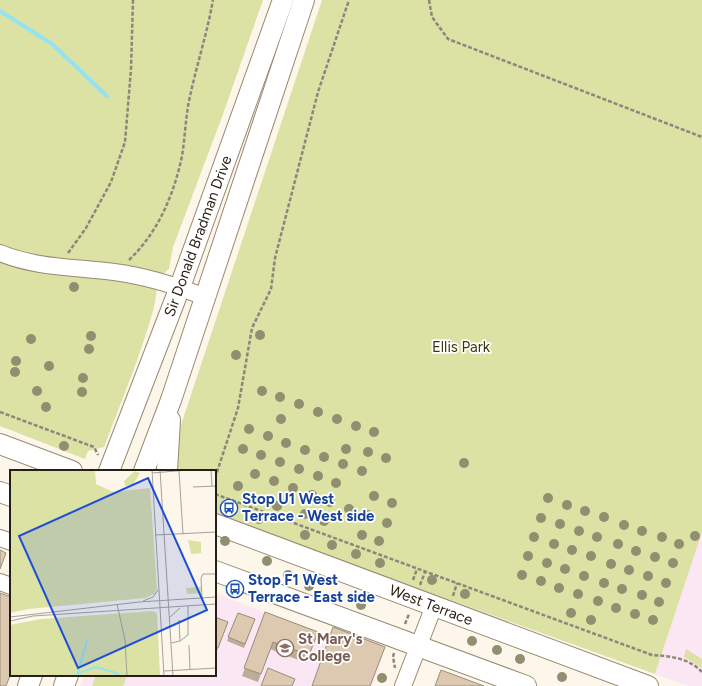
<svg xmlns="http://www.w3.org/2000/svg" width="702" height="686" font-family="Figtree,sans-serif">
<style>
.education{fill:#fbe6f4}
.green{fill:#dce1a4}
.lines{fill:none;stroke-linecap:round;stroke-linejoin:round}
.stream{stroke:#93e3f2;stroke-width:4}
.minor-casing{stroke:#9b8971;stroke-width:18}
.major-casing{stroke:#9b8971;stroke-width:22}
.path{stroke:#8e867c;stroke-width:2.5;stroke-dasharray:4 2;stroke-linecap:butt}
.minor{stroke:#fff;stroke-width:16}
.major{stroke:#fff;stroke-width:20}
.tree{fill:#918f70}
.wall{fill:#bdad97}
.building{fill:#dcc9b0;stroke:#9a8d7b}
.labels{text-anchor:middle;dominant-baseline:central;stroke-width:3.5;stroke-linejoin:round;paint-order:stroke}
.street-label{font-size:15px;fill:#271f16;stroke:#fff}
.park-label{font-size:15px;fill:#393b0c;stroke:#fff}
.transit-label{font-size:15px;font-weight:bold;fill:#164399;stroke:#fff;text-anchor:start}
.education-label{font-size:15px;font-weight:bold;fill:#785e54;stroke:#fff;text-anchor:start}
.inset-river{fill:none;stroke:#93e3f2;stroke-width:2}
.inset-road{fill:none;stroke:#a7a096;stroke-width:1}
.view{fill:#1d4ed8;fill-opacity:0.15;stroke:#1d4ed8;stroke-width:2}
.inset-edge{fill:none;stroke:#271f16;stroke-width:2}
</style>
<rect width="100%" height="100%" fill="#fdf6eb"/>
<g class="education">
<polygon points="702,532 702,686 688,686 655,674"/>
<polygon points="215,593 382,659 372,686 80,686 85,675 215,675"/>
</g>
<g class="green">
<path d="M0 0H263L222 117 173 247 169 269C154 280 158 295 153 311 140 357 121 402 104 447L88 451 85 459 0 426Z"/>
<polygon points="322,0 702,0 702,532 655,674 215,515 215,471 176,471 177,437"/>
<polygon points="686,649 702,659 702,668 684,657"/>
<polygon points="96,675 127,675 123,686 92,686"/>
</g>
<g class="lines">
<polyline class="stream" points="0,11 52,44 107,96"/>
<defs>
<g id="minor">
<path d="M0 253C36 268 76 267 114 272 145 276 177 286 205 297"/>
<polyline points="0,538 11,542"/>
<polyline points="0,582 11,586"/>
<polyline points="403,686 434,606"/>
</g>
<g id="major">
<polyline points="0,444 72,471"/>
<polyline points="109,471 180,287 283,0"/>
<polyline points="144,471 171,400 304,0"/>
<polyline points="167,471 170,420"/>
<polyline points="0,492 11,496"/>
<polyline points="215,524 648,686"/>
<polyline points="215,571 526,686"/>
<polyline points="28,686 32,675"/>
<polyline points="64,686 68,675"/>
</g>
</defs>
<use href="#minor" class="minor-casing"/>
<use href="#major" class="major-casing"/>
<g class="path">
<polyline points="429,0 432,17 448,39 702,137"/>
<polyline points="68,253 86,228 111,182 125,142 131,69 133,0"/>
<path d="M129 260C157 233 172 199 181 161 185 142 185 121 189 101 196 67 207 34 213 0"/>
<polyline points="0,412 94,447 98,455"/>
<polyline points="215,478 238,408 252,328 271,289 275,258 318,92 349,0"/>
<path d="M215 494 652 655C670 656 689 658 702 672"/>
<polyline points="413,580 417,569"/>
<polyline points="420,585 425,572"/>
<polyline points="453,596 457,583"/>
<polyline points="405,624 409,614"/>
<polyline points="394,653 393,657 395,668"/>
</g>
<use href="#minor" class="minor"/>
<use href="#major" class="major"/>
</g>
<g class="tree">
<circle cx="74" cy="287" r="5"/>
<circle cx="260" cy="335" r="5"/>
<circle cx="91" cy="336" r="5"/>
<circle cx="31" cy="339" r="5"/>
<circle cx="89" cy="349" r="5"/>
<circle cx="236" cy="355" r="5"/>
<circle cx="16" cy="361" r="5"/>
<circle cx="49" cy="366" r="5"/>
<circle cx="15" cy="372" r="5"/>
<circle cx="83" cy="378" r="5"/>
<circle cx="37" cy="391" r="5"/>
<circle cx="262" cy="391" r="5"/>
<circle cx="82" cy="392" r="5"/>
<circle cx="280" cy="397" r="5"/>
<circle cx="299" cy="404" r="5"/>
<circle cx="46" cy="407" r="5"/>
<circle cx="318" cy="412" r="5"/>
<circle cx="281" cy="419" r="5"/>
<circle cx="337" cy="419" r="5"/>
<circle cx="356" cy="426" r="5"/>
<circle cx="249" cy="429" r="5"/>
<circle cx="374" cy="432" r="5"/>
<circle cx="268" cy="436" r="5"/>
<circle cx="286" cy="443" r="5"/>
<circle cx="64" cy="446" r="5"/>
<circle cx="243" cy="449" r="5"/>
<circle cx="346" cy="449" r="5"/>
<circle cx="305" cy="450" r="5"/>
<circle cx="368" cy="452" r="5"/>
<circle cx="261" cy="455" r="5"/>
<circle cx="324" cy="457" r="5"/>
<circle cx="386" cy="458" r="5"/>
<circle cx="280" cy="462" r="5"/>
<circle cx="464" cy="463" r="5"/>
<circle cx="343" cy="464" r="5"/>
<circle cx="299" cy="469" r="5"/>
<circle cx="362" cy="471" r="5"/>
<circle cx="255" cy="474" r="5"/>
<circle cx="318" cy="476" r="5"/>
<circle cx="274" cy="481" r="5"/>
<circle cx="336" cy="483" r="5"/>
<circle cx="238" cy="486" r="5"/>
<circle cx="293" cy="488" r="5"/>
<circle cx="312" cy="495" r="5"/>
<circle cx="374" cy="496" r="5"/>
<circle cx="548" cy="498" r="5"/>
<circle cx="330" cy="502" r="5"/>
<circle cx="392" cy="503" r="5"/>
<circle cx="567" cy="505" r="5"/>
<circle cx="277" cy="506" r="5"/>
<circle cx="349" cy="509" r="5"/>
<circle cx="585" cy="511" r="5"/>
<circle cx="305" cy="514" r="5"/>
<circle cx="368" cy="515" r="5"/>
<circle cx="604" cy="517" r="5"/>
<circle cx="541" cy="518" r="5"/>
<circle cx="259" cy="519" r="5"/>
<circle cx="324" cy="521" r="5"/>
<circle cx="387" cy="523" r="5"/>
<circle cx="560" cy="524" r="5"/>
<circle cx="624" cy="525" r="5"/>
<circle cx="579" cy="531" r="5"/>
<circle cx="642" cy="531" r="5"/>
<circle cx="305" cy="535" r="5"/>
<circle cx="362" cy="535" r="5"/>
<circle cx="695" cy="536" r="5"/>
<circle cx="534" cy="537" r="5"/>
<circle cx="597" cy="537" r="5"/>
<circle cx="662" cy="537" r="5"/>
<circle cx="225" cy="541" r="5"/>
<circle cx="379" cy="541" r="5"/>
<circle cx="554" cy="544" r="5"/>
<circle cx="618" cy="544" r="5"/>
<circle cx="679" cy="544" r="5"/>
<circle cx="332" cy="545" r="5"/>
<circle cx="572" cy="550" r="5"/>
<circle cx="636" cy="551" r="5"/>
<circle cx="356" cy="554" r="5"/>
<circle cx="528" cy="556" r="5"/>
<circle cx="591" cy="556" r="5"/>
<circle cx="655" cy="557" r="5"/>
<circle cx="267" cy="561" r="5"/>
<circle cx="380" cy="563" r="5"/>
<circle cx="547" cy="563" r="5"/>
<circle cx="673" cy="563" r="5"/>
<circle cx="611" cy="564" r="5"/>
<circle cx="565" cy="569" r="5"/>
<circle cx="629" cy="570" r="5"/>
<circle cx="288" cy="575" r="5"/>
<circle cx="522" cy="575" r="5"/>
<circle cx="584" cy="576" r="5"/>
<circle cx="648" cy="576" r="5"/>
<circle cx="432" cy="580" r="5"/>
<circle cx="541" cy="581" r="5"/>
<circle cx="604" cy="583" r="5"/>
<circle cx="666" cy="583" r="5"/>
<circle cx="309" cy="586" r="5"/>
<circle cx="559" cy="588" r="5"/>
<circle cx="622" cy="589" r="5"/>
<circle cx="465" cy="594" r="5"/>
<circle cx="578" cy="594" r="5"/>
<circle cx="642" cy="595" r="5"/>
<circle cx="598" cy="601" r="5"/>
<circle cx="659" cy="602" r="5"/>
<circle cx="361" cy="605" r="5"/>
<circle cx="616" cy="608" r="5"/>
<circle cx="571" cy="613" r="5"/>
<circle cx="635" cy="614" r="5"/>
<circle cx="591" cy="620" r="5"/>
<circle cx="653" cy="620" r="5"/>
<circle cx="472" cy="641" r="5"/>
<circle cx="497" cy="650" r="5"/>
<circle cx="520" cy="659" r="5"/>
<circle cx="562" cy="677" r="5"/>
<circle cx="382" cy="678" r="5"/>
</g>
<g class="wall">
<polygon points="265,612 318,632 306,663 270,649 258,682 242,676"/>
<polygon points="238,613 255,619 244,648 227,641"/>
<polygon points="215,617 228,622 215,656"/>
</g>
<g class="building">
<polygon points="0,550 6,553 0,569"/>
<polygon points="0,593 11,597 11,673 6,686 0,686"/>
<polygon points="265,612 318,632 309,655 273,642 261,674 244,668"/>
<polygon points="238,613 255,619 245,644 228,637"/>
<polygon points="215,617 228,622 218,648 215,647"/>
<polygon points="333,627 385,647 370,686 312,686"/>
<polygon points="268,668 295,679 292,686 261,686"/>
<polygon points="441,670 484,686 435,686"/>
</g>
<defs>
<symbol id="bus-ring" viewBox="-11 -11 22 22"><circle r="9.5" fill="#fff" stroke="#1a4fb4" stroke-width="1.5"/><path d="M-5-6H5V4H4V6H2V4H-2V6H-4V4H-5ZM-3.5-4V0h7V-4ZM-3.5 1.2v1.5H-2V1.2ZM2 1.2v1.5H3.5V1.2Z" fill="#1a4fb4"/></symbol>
<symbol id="university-ring" viewBox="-11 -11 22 22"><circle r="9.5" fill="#fff" stroke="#8d6e63" stroke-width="1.5"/><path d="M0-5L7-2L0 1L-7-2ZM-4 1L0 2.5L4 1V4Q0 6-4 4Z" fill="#8d6e63"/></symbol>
</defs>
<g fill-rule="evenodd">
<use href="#bus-ring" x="219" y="498" width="20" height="20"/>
<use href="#bus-ring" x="225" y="579" width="20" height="20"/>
<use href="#university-ring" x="275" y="638" width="20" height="20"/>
</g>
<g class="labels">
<g class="street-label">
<text transform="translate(198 236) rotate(-70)">Sir Donald Bradman Drive</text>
<text transform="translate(431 605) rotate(21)">West Terrace</text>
</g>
<g class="park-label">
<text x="461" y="347">Ellis Park</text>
</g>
<g class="transit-label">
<text x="242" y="499">Stop U1 West<tspan x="242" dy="17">Terrace - West side</tspan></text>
<text x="248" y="580">Stop F1 West<tspan x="248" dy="17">Terrace - East side</tspan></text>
</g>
<g class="education-label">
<text x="298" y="639">St Mary's<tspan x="298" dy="17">College</tspan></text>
</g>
</g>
<g transform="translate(10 470)">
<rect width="206" height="206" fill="#fdf6eb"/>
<path d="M0 0H85L86 14 103 22 140 18 147 119 144 124 135 128 18 139 0 143ZM125 1 130 3 123 15 115 16 114 11ZM178 70 191 72V83L181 84ZM191 117V123L177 124 176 118ZM143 141 147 143 150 206H0V155L31 149Z" fill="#dce1a4"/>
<path class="inset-river" d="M69 203 86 197 109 204M67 206 77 170"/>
<path class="inset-road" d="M142 0 154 206M150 0 163 206M201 0 202 16M169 1 173 64M142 3 178 0M183 17 206 16M145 65 206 62M192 128 191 108 193 104H206M133 131 143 127 148 120M107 134 115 170 117 206M0 147 129 132 206 127M160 147 170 138M169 150 170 171M0 151 23 146 206 134M161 173 170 171 178 165V136M179 175 180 200M154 201 206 198"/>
<path class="view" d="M138 8 197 140 68 198 9 66Z"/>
<rect width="206" height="206" class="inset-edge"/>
</g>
</svg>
